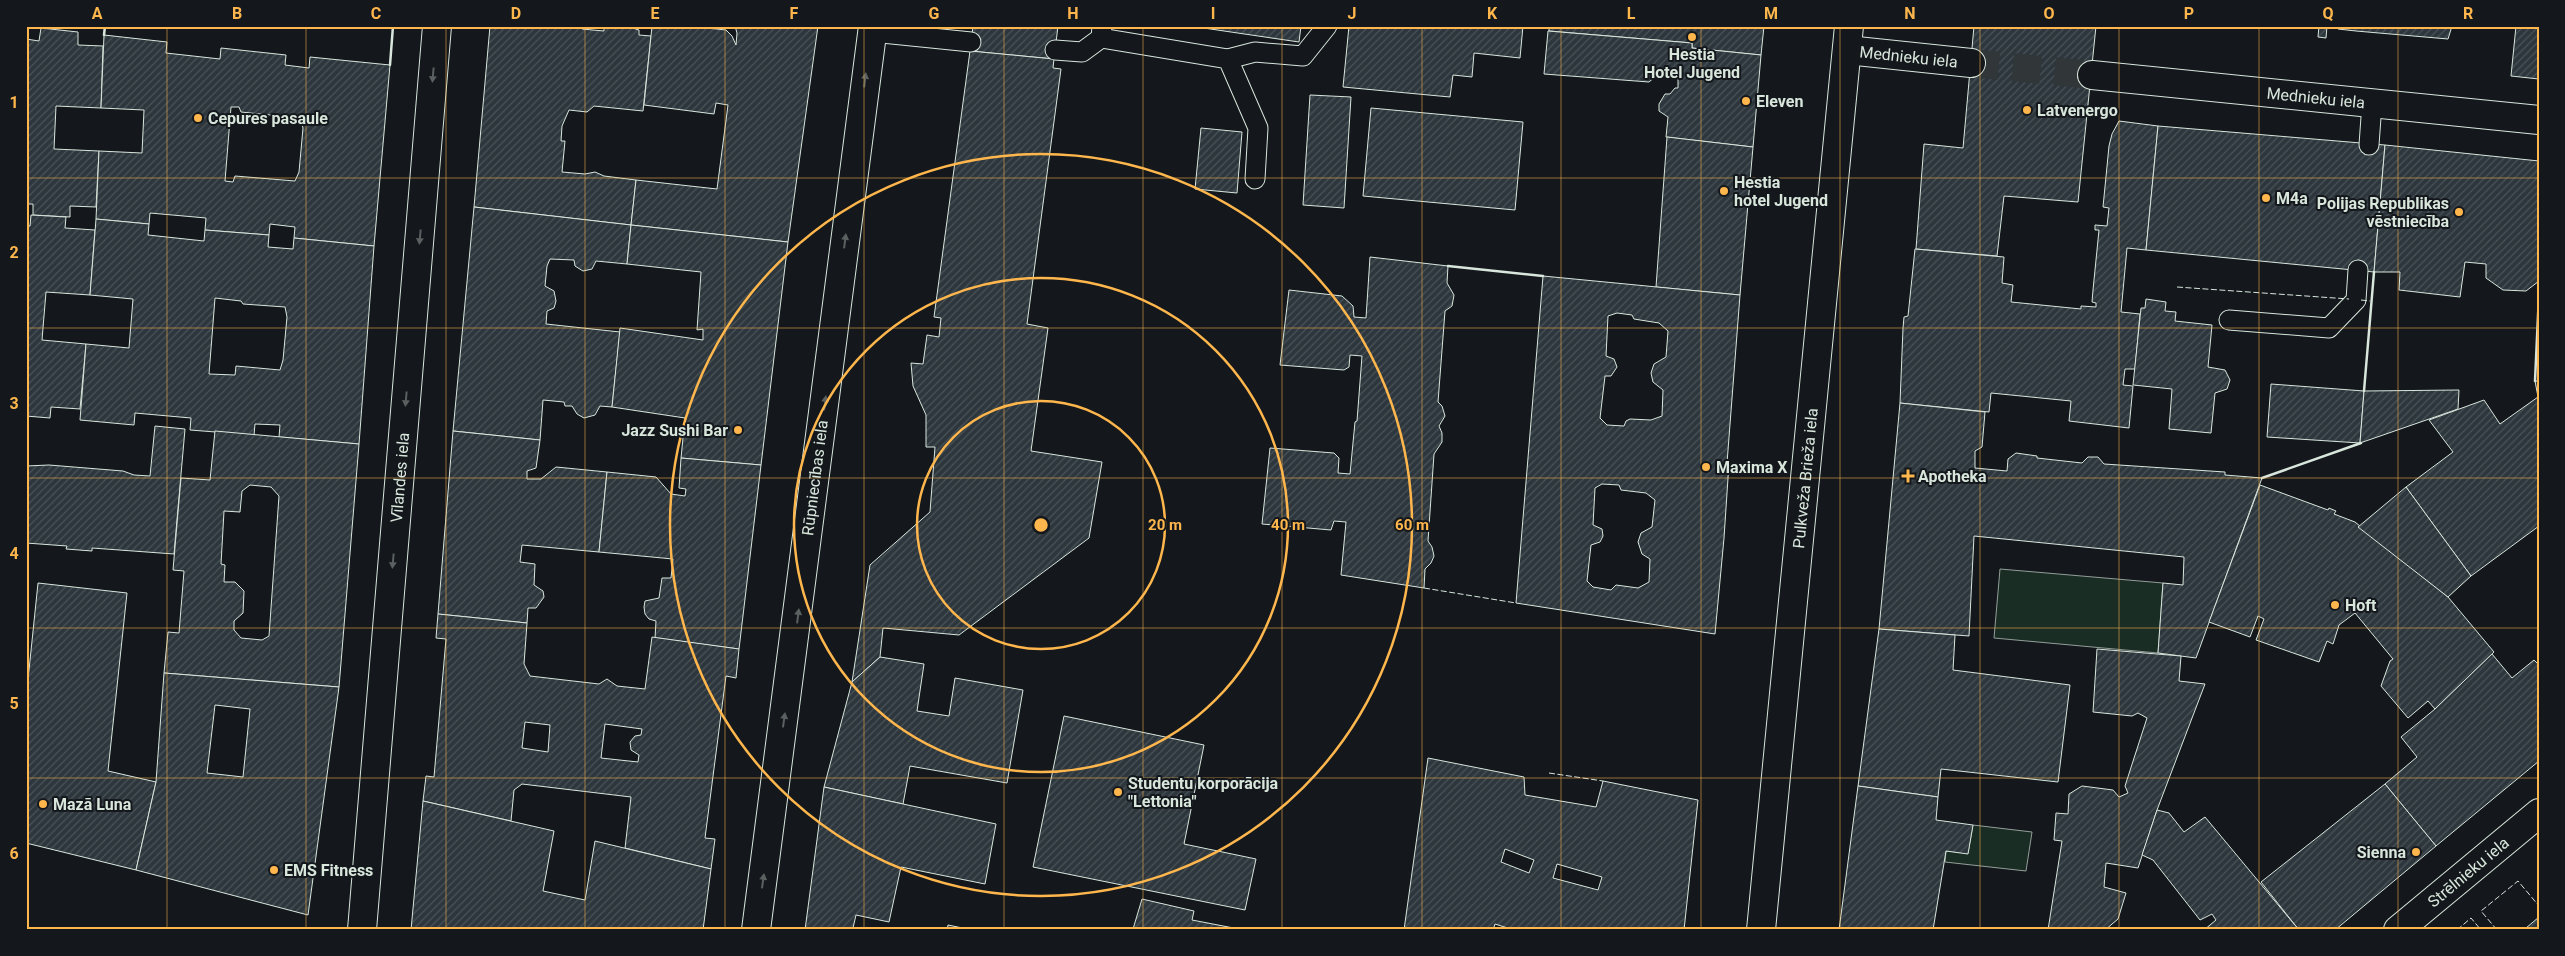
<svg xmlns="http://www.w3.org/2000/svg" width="2565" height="956" font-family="Roboto,sans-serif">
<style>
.grass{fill:#1a2d24;stroke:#939e99}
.building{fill:url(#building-hatch);stroke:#d8e6dc;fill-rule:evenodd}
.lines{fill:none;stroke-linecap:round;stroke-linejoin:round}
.street-tunnel{stroke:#313739;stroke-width:28;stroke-dasharray:28 14;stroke-linecap:butt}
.lane-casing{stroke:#d8e6dc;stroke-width:21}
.street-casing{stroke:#d8e6dc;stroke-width:30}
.primary-casing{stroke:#d8e6dc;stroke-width:30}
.lane{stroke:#14181c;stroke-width:19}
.street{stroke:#14181c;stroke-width:28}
.primary{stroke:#14181c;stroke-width:28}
.fence{stroke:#d8e6dc;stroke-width:1;stroke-dasharray:6 2.5;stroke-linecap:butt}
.wall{stroke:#d8e6dc;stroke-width:2.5}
.oneway{fill:#59605f}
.grid{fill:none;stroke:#ffb74d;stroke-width:1;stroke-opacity:0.55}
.ring{fill:none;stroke:#ffb74d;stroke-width:2.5}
.poi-dot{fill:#ffb74d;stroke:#14181c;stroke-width:2}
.labels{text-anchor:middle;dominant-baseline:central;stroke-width:4;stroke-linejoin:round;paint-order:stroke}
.poi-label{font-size:16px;font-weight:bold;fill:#d8e6dc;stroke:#14181c;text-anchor:start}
.street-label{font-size:16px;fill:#d8e6dc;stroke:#14181c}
.centre{fill:#ffb74d;stroke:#14181c;stroke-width:2.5}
.ring-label{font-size:15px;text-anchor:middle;font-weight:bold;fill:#ffb74d;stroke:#14181c;stroke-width:4;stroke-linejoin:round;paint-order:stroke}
.neatline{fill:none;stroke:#ffb74d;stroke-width:2}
.grid-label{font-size:16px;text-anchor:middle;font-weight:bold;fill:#ffb74d}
</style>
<defs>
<pattern id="building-hatch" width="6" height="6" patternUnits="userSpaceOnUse" patternTransform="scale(1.25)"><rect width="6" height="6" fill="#2c363c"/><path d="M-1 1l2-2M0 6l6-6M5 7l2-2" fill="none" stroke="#4a5358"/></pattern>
</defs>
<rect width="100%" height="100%" fill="#14181c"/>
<g class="grass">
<polygon points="2000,569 2163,583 2158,653 1994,638"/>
<polygon points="1973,825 2032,832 2026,871 1945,862 1946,851 1968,853"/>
</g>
<g class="building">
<polygon points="490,26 582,26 582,29 604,31 604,26 626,26 639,30 639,35 651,36 643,111 594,106 587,112 569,110 562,126 561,141 565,141 562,172 585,174 595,172 604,176 636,180 631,225 474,207"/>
<polygon points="652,26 688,26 726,30 732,36 736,45 737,33 735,26 818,26 788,242 631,225 636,180 717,189 728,105 716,103 714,114 644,105"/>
<polygon points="973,26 1058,26 1054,59 970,51"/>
<polygon points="1190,26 1301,26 1299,42"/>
<polygon points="1349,26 1523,26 1520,58 1474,53 1472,77 1453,75 1450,97 1343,87"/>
<polygon points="1549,26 1764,26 1761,55 1692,48 1692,43 1549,31"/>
<polygon points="1974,26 2096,26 2078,202 2004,196 1997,256 1916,249 1924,144 1963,148"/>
<polygon points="2319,26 2327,26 2326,38 2318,37"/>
<polygon points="2335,26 2334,26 2452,26 2448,39 2356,31 2338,29"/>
<polygon points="2516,26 2539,26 2539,79 2511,76"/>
<polygon points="41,28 78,32 78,45 103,46 101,108 56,106 54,149 99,151 96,207 70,206 70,217 33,215 33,204 26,204 26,39 39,41"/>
<polygon points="1548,31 1692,43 1692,48 1761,55 1753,147 1666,137 1668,117 1659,111 1659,104 1665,94 1670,94 1675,88 1678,88 1678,76 1672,69 1664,69 1649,82 1544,74"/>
<path d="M104 35 167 42 166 53 220 59 221 48 286 55 285 65 309 68 310 57 390 65 374 246 294 238 295 227 270 224 269 235 205 230 206 218 150 213 149 224 96 219 99 151 142 153 144 110 101 108ZM231 107H239L241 112 300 118 303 128 299 172 295 181 235 176 233 182 225 181Z"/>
<polygon points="970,51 1054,59 1053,68 1061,69 1027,324 1048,328 1031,451 1102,462 1089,538 959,635 883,628 880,657 852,682 870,565 930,512 935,447 926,447 926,415 913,386 911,363 923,364 927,335 939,337 941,318 934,317"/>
<polygon points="1310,95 1351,97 1344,208 1303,205"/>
<polygon points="1371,108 1523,122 1515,210 1363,196"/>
<polygon points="2119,121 2158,126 2146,250 2127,248 2121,312 2140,314 2135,369 2125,369 2123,385 2133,386 2129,428 2069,421 2071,401 1991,393 1989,412 1900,403 1903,328 1904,317 1908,316 1915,249 2004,257 2002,283 2013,285 2011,302 2081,309 2081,306 2096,307 2096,303 2092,302 2093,290 2099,230 2095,230 2095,225 2107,226 2109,208 2103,207 2109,146 2112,134"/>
<polygon points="2158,126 2385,145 2374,272 2146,250"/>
<polygon points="1201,128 1242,132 1237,193 1195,189"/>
<polygon points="1667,137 1753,147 1740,295 1656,287"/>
<polygon points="2385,145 2539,161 2539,281 2526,291 2503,290 2486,278 2486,264 2465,262 2460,297 2399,290 2400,272 2374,272"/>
<polygon points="474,207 631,225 627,264 596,261 592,269 583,271 575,266 574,260 550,259 547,266 545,286 554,291 556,301 554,308 547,311 546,324 620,332 612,407 600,406 595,415 584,418 577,414 572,406 565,406 564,402 543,400 540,440 453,431"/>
<polygon points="31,215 66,217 65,228 95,230 90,295 46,292 42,340 86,344 80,409 51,407 50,418 26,416 26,226 30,226"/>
<path d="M96 219 149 224 148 235 204 241 205 230 269 235 268 247 293 249 294 238 374 246 359 444 279 437 280 425 255 424 254 435 190 430 191 418 135 413 134 425 80 420 86 344 129 348 133 299 90 295ZM215 298 241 301 243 304 285 307 287 317 283 360 280 370 236 366 235 375 209 374Z"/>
<polygon points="631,225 788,242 761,465 681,458 685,418 612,407 620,328 703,340 703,329 697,330 701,272 627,264"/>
<polygon points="1370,257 1448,266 1447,283 1454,295 1452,306 1445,311 1438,402 1442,406 1445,416 1439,426 1442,433 1442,442 1434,454 1428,541 1432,547 1434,556 1431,563 1425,569 1424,588 1341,575 1346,522 1334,521 1331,530 1262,524 1270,448 1334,453 1339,458 1338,473 1350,474 1355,422 1357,421 1362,356 1350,355 1349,367 1344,370 1280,365 1289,290 1342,296 1353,306 1354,317 1366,318"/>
<path d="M1543 276 1740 295 1727 463H1729L1724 538 1715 634 1516 603ZM1617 313 1632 315 1634 319 1659 323 1668 331 1666 357 1654 364 1651 373 1653 382 1663 390 1662 416 1651 420 1630 419 1626 421 1624 426 1607 425 1600 418 1605 376H1611L1617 367 1614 359 1606 356 1608 316ZM1602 484 1619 485 1621 490 1646 493 1655 500 1652 527 1641 533 1638 542 1642 554 1650 559 1649 582 1638 588 1616 585 1611 590 1593 587 1587 581 1591 545 1600 542 1603 536 1602 529 1593 525 1595 488Z"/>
<polygon points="2146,299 2166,302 2165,311 2176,312 2175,321 2212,325 2208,367 2225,370 2230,380 2227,389 2215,393 2211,433 2169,429 2172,389 2133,385 2141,308 2145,308"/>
<polygon points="2535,381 2539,381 2539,526 2471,576 2406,487 2453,452 2429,420 2484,400 2500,424 2538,397"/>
<polygon points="2271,384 2364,391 2360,443 2267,437"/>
<polygon points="2459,390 2458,409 2360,443 2364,391"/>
<polygon points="1900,403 1985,412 1982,447 1975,451 1975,468 2007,471 2008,459 2016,453 2037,456 2037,458 2082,463 2088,457 2098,457 2104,464 2225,472 2225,475 2262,478 2196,658 2158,653 2163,583 2183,585 2184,557 1974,536 1969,636 1879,629"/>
<polygon points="155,426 185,429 174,554 92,548 92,551 66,549 67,546 26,543 26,466 49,465 123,471 134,475 150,476"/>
<path d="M215 431 359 444 339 687 164 673 168 632 179 633 184 571 173 570 181 478 210 480ZM250 485 271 487 279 496 269 636 262 640 241 638 234 630V621L243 613 244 591 235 582H224L225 565 221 564 224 511 240 512 242 491Z"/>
<polygon points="453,431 540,440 536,468 527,471 527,479 541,479 556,467 607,472 599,552 522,545 520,562 535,564 534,585 543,591 544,597 536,608 528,608 527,623 438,614"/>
<polygon points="681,458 761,465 739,649 655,638 656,621 649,619 645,614 644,607 645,601 659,598 662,578 671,578 673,559 599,552 607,472 656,477 671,494 685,496 686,489 679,488"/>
<polygon points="2260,485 2328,510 2329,508 2336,511 2334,514 2355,522 2448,597 2494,652 2435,709 2428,701 2408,718 2381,686 2390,661 2393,659 2355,613 2339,625 2333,644 2327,641 2319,662 2256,640 2264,619 2258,616 2250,637 2209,622"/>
<polygon points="2406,487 2471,576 2448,597 2358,527"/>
<polygon points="38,583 127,593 108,771 156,782 136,870 26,843 26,699"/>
<path d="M438 614 527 623 524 664 530 676 599 684 607 679 617 686 645 689 652 637 739 649 736 678 726 676 705 838 715 839 711 869 625 848 631 797 522 784 514 790 511 821 423 801 426 776 434 777 446 639 436 638ZM525 722 550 725 548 752 522 748ZM605 724 642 729 641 735 635 736 630 742 631 750 639 755 638 762 601 758Z"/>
<polygon points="1879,629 1955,635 1953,670 2070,685 2058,782 1941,769 1938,797 1858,786"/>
<polygon points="2097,649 2181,656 2179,681 2205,684 2157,810 2138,868 2106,863 2104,887 2126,893 2118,919 2105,930 2048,930 2062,841 2054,840 2056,813 2068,814 2069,794 2082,786 2113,790 2119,797 2128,793 2125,786 2147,718 2138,713 2132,716 2093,712"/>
<polygon points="2492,654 2512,678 2534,660 2539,665 2539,761 2436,846 2385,784 2417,757 2401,737 2435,709"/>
<polygon points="880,657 924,664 917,711 949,716 955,678 1023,690 1007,783 910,766 903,804 824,787 852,682"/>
<path d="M164 673 339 687 308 915 136 870 156 782ZM215 705 250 709 243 777 207 773Z"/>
<polygon points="1064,716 1204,745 1184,844 1256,859 1245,910 1033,867"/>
<path d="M1428 758 1524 777 1525 795 1596 807 1603 781 1698 800 1684 930H1514L1495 924 1493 930H1404ZM1505 849 1534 860 1529 873 1501 862ZM1557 864 1602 877 1598 890 1553 878Z"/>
<polygon points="2385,784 2436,846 2335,930 2299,930 2261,882"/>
<polygon points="1858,786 1938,797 1936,820 1973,825 1968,854 1946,851 1933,930 1839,930"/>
<polygon points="824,787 996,824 985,884 901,867 889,922 856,915 853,928 860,930 805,930"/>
<polygon points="423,801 554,831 543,891 585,900 595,841 711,869 703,930 411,930"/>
<polygon points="2157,810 2169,813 2184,832 2205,817 2299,930 2204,930 2216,920 2212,914 2200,920 2153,860 2142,855"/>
<polygon points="1142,899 1194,911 1192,920 1244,930 1133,929"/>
<polygon points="2539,917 2539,930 2527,930 2526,928"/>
<polygon points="948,925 972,930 947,930"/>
</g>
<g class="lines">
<polyline class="street-tunnel" points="1971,63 2092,75"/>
<defs>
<g id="lane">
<polyline points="872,32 971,42"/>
<polyline points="1101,38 1228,59 1258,128 1255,179"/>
<polyline points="1055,50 1082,52 1101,38 1102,26"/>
<polyline points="1228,59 1255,52 1303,56 1327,26"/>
<polyline points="2369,145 2372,103"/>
<polyline points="2229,320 2329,328 2356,300 2358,270"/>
</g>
<g id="street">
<path id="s1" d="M1847 50 1971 63"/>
<path id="s2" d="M2092 75 2539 120"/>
<path id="s3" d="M362 930 437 26"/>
<path id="s4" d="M756 930 873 26"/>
<path id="s5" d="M2398 930 2539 813"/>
</g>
<g id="primary">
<path id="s6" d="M1761 930 1849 26"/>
</g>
</defs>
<use href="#lane" class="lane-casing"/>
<use href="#street" class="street-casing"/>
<use href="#primary" class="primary-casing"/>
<use href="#lane" class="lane"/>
<use href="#street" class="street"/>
<use href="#primary" class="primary"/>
<g class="fence">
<polyline points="2177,287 2349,299"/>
<polyline points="2361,300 2370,301"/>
<polyline points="1424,588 1516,603"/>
<polyline points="1549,773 1603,781"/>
<polyline points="2457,930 2471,918 2481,930"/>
<polyline points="2497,930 2481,911 2518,881 2539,906"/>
</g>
<g class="wall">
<polyline points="104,35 105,26"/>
<polyline points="390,65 393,26"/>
<polyline points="1448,266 1543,276"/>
<polyline points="2535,381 2539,294"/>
<polyline points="2364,391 2374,272"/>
<polyline points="2262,478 2361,443"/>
</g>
</g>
<defs><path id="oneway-solid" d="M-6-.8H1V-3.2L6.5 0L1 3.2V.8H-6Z" transform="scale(1.25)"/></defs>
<g class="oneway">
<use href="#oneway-solid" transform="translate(433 75) rotate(95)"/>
<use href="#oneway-solid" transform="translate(865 80) rotate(-83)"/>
<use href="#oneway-solid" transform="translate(420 237) rotate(95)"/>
<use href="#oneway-solid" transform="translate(845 241) rotate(-83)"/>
<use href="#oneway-solid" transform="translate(406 399) rotate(95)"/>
<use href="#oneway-solid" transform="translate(825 403) rotate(-83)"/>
<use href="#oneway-solid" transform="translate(393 561) rotate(95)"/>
<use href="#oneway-solid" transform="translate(798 616) rotate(-83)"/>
<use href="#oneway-solid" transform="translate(784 720) rotate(-82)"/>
<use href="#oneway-solid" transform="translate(763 881) rotate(-82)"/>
</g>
<path class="grid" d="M167 26V930M306 26V930M446 26V930M585 26V930M725 26V930M864 26V930M1004 26V930M1143 26V930M1282 26V930M1422 26V930M1561 26V930M1701 26V930M1840 26V930M1980 26V930M2119 26V930M2259 26V930M2398 26V930M26 178H2539M26 328H2539M26 478H2539M26 628H2539M26 778H2539"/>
<g class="ring">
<circle cx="1041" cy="525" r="124"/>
<circle cx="1041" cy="525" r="247"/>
<circle cx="1041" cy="525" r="371"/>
</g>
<g class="poi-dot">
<circle cx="1692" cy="37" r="5"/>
<circle cx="1746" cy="101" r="5"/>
<circle cx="2027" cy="110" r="5"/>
<circle cx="198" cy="118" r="5"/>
<circle cx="1724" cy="191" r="5"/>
<circle cx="2266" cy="198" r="5"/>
<circle cx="2459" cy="212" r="5"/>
<circle cx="738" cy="430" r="5"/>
<circle cx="1706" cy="467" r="5"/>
<path d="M1905.5 468.5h5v5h5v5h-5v5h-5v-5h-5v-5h5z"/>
<circle cx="2335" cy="605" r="5"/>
<circle cx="1118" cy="792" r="5"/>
<circle cx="43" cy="804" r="5"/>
<circle cx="2416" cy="852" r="5"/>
<circle cx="274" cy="870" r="5"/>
</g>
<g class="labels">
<g class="poi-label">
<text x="1692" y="54" text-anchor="middle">Hestia<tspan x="1692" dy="18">Hotel Jugend</tspan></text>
<text x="1756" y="101">Eleven</text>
<text x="2037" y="110">Latvenergo</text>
<text x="208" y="118">Cepures pasaule</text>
<text x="1734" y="182">Hestia<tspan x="1734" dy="18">hotel Jugend</tspan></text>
<text x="2276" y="198">M4a</text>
<text x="2449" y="203" text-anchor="end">Polijas Republikas<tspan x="2449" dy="18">vēstniecība</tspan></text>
<text x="728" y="430" text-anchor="end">Jazz Sushi Bar</text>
<text x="1716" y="467">Maxima X</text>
<text x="1918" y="476">Apotheka</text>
<text x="2345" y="605">Hoft</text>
<text x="1128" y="783">Studentu korporācija<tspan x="1128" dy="18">"Lettonia"</tspan></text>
<text x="53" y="804">Mazā Luna</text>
<text x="2406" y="852" text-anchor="end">Sienna</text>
<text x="284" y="870">EMS Fitness</text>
</g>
<g class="street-label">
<text stroke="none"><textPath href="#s1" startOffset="62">Mednieku iela</textPath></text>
<text stroke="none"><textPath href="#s2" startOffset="225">Mednieku iela</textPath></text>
<text stroke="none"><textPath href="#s3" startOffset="454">Vīlandes iela</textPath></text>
<text stroke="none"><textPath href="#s4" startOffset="456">Rūpniecības iela</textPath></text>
<text stroke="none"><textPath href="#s6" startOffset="454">Pulkveža Brieža iela</textPath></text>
<text stroke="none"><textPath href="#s5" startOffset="91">Strēlnieku iela</textPath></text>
</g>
</g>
<circle cx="1041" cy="525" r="8" class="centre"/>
<g class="ring-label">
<text x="1165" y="530">20 m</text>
<text x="1288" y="530">40 m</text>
<text x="1412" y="530">60 m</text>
</g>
<rect width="2565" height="956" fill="none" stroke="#14181c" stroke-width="55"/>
<rect x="28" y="28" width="2510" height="900" class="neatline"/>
<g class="grid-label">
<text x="97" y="19">A</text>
<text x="237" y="19">B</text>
<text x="376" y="19">C</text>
<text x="516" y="19">D</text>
<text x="655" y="19">E</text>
<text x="794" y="19">F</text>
<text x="934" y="19">G</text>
<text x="1073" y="19">H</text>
<text x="1213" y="19">I</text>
<text x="1352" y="19">J</text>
<text x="1492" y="19">K</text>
<text x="1631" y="19">L</text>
<text x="1771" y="19">M</text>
<text x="1910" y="19">N</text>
<text x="2049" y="19">O</text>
<text x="2189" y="19">P</text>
<text x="2328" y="19">Q</text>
<text x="2468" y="19">R</text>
<text x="14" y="108">1</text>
<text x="14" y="258">2</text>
<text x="14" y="409">3</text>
<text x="14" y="559">4</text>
<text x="14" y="709">5</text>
<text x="14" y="859">6</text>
</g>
</svg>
